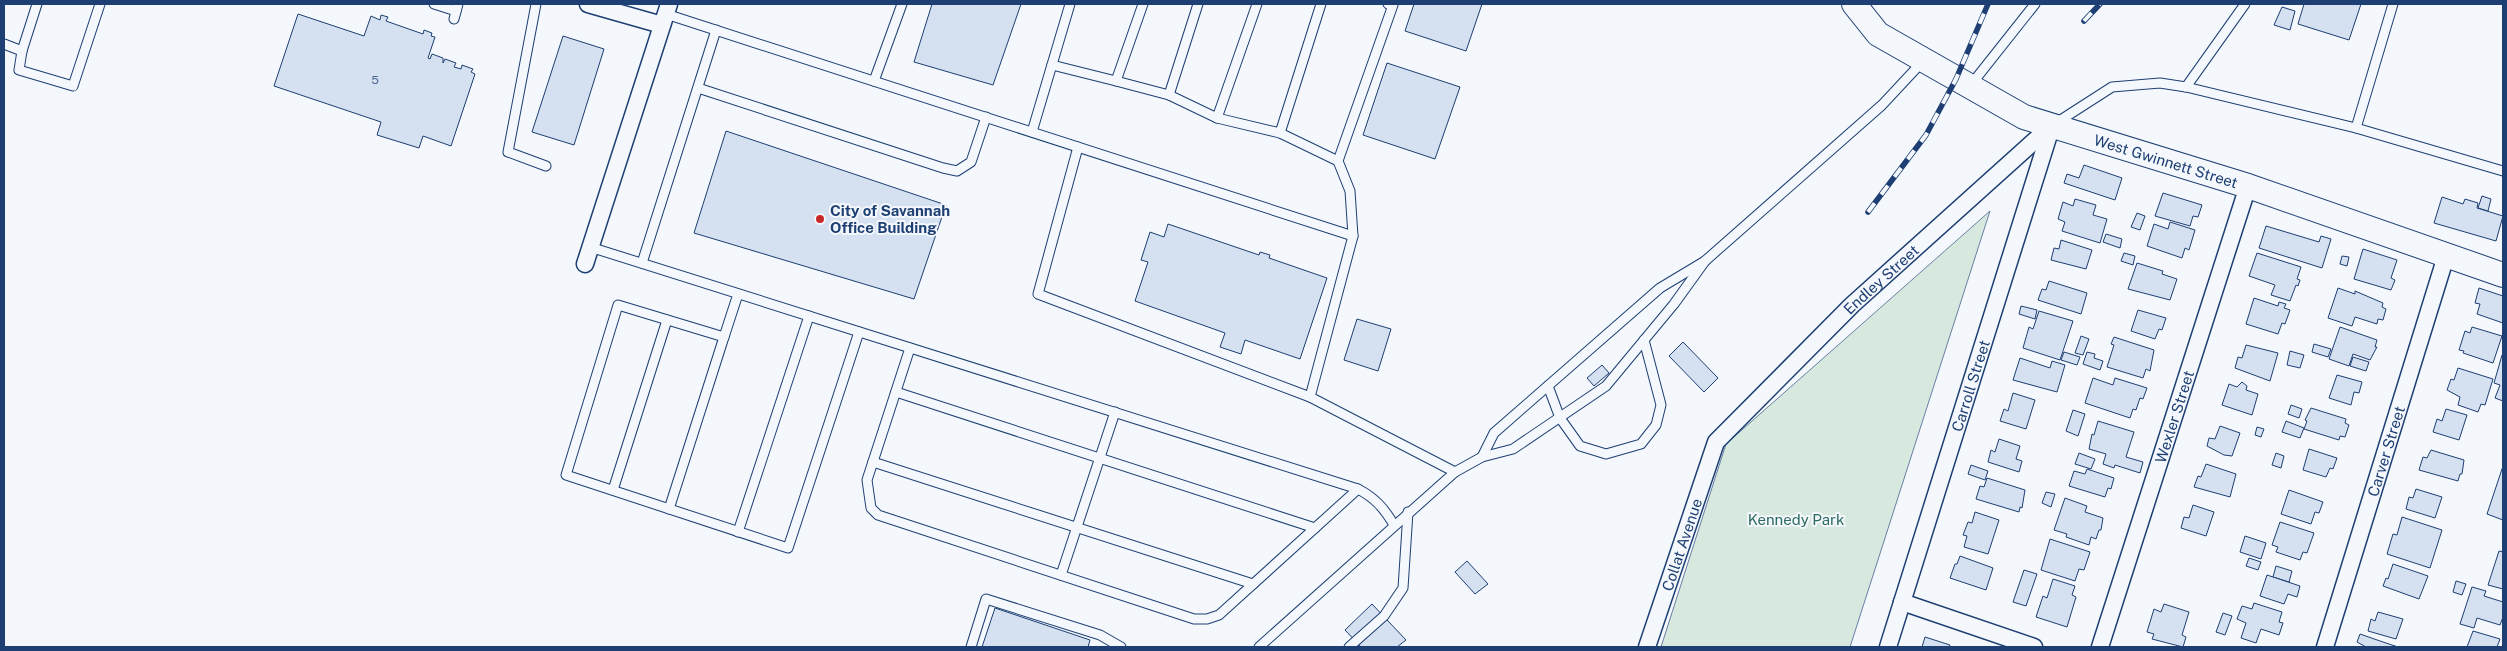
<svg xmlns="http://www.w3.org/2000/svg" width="2507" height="651" font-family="'Public Sans',sans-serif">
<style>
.green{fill:#d7e8df;stroke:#687fa3}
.building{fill:#d5e0f0;stroke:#1d3f73}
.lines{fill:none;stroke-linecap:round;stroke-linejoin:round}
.service-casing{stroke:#1d3f73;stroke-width:11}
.minor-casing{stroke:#1d3f73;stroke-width:19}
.secondary-casing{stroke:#1d3f73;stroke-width:26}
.service{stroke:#f4f7fb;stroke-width:9}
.minor{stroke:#f4f7fb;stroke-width:16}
.secondary{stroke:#f4f7fb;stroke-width:24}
.rail-casing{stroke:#1d3f73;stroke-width:5.5}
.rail{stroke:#f4f7fb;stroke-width:4;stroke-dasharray:11;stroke-linecap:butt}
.poi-dot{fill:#c62828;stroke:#f4f7fb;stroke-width:2}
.labels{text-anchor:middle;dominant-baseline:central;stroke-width:4;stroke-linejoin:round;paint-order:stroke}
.number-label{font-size:12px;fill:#4b6792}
.street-label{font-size:15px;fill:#1d3f73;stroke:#f4f7fb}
.poi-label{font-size:15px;font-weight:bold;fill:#1d3f73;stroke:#f4f7fb;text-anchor:start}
.park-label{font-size:15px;fill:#2c6c60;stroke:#f4f7fb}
</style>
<rect width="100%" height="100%" fill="#f4f7fb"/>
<polygon class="green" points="1990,211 1850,647 1661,647 1726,444"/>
<g class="building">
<polygon points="932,4 1021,4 993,85 914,62"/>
<polygon points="1414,4 1482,4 1466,51 1405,31"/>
<polygon points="2304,4 2361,4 2349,40 2298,24"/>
<polygon points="2282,7 2295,11 2290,30 2274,25"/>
<polygon points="298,14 364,36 371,16 380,20 381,15 388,17 386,21 423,34 424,30 432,33 431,36 435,37 428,58 430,59 432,54 443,58 443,63 445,59 456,63 454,67 461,69 462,65 473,69 471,72 475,74 451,146 423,136 419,148 377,135 381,122 274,86"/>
<polygon points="563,36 604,49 574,145 532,132"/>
<polygon points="1387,63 1460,87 1435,159 1363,135"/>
<polygon points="726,131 946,205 914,299 694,233"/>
<polygon points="2084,165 2122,178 2115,200 2064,183 2067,174 2079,178"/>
<polygon points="2163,193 2202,205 2198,217 2193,216 2190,226 2155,216"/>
<polygon points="2482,196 2491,199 2488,211 2478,208"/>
<polygon points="2442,197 2463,204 2465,199 2478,203 2477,208 2503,216 2496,241 2434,223"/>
<polygon points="2075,199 2096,205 2093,215 2107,219 2100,243 2062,231 2065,222 2058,219 2063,202 2073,206"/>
<polygon points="2137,213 2145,216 2140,230 2131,227"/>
<polygon points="2170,222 2195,230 2189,250 2185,248 2182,258 2147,246 2154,224 2168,229"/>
<polygon points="1168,224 1259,255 1260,252 1270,255 1269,258 1327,278 1300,359 1245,340 1241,354 1220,347 1225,333 1135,301 1148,262 1141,260 1150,232 1164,237"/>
<polygon points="2266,226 2319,242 2321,236 2331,239 2322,268 2259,248"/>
<polygon points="2106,234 2122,239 2120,248 2103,242"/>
<polygon points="2061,240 2092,250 2086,269 2051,260 2054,248 2059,249"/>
<polygon points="2363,249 2397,260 2391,278 2395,280 2391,290 2354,279"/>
<polygon points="2124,253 2135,256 2133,265 2121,261"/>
<polygon points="2257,253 2301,267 2297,279 2300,280 2298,286 2296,285 2290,301 2271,295 2275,285 2249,276"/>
<polygon points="2342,256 2349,257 2347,266 2340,264"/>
<polygon points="2137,263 2163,271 2162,274 2177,279 2170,300 2128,289"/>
<polygon points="2049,281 2087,293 2081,314 2038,300 2042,289 2046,290"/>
<polygon points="2338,288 2355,294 2355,291 2383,303 2382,307 2386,309 2383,320 2378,319 2377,324 2355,317 2352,326 2328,318"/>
<polygon points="2479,288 2503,296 2503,323 2477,314 2480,304 2475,303"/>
<polygon points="2254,298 2278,306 2279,302 2286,304 2284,308 2290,310 2285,324 2282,323 2278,334 2246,324"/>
<polygon points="2021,306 2037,310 2035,319 2019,314"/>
<polygon points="2138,310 2166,318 2162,330 2159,329 2155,339 2131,331"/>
<polygon points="2039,311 2073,321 2060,360 2023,348 2029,327 2033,329"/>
<polygon points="1357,319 1391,329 1378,371 1344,360"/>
<polygon points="2340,327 2377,340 2375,347 2377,347 2370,360 2353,354 2349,366 2329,359"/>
<polygon points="2472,327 2502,336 2493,363 2463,353 2464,351 2459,350 2465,331 2470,333"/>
<polygon points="2081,336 2089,339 2083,355 2075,353"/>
<polygon points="2114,337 2154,350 2150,371 2146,369 2143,378 2107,367 2114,345 2111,344"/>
<polygon points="1683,342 1718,378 1704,392 1669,356"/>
<polygon points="2314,344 2331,349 2328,357 2312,352"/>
<polygon points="2246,345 2278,353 2270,381 2235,368 2238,357 2242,358"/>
<polygon points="2290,351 2304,355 2300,368 2287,365"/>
<polygon points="2064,352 2080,357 2077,365 2061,360"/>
<polygon points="2087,352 2095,354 2094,358 2103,361 2100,370 2083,364"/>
<polygon points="2502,355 2503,355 2503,401 2495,398 2500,385 2494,383"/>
<polygon points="2353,357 2369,362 2366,371 2350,366"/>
<polygon points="2020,358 2050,368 2052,361 2065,365 2057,392 2013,380"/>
<polygon points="1602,365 1609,373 1594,386 1587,378"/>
<polygon points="2458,368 2493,379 2485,405 2481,404 2478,412 2458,405 2460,397 2447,390 2451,379 2454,380"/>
<polygon points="2337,375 2362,382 2359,393 2354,392 2351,405 2329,398"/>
<polygon points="2093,378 2113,385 2115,378 2147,388 2143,399 2140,398 2136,410 2133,409 2130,418 2085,403"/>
<polygon points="2242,382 2247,386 2246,390 2258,394 2252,415 2222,405 2229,384 2237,387"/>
<polygon points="2013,393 2035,400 2026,429 2000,421 2004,409 2008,411"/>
<polygon points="2291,405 2302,409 2299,418 2288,414"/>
<polygon points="2311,408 2346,419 2345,423 2349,425 2345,437 2340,436 2339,440 2304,429 2307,421 2305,420"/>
<polygon points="2446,409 2467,415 2459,440 2433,432 2437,419 2442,421"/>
<polygon points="2073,410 2085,414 2078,436 2066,431"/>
<polygon points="2098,421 2134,432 2126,457 2143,462 2140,473 2115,465 2114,468 2103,464 2106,454 2089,449 2092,434 2094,435"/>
<polygon points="2286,421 2304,428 2300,438 2282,432"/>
<polygon points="2220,426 2240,433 2232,456 2224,455 2207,446 2209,438 2215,439"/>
<polygon points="2257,427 2264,429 2261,437 2255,435"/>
<polygon points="1999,439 2020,446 2016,459 2022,461 2019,472 1988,462 1991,450 1995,452"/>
<polygon points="2309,449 2337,458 2333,469 2330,468 2326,477 2303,470"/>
<polygon points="2431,450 2464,460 2462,474 2460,474 2458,481 2419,470 2423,457 2427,458"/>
<polygon points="2079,453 2095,459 2091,469 2075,464"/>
<polygon points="2276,453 2284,456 2281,468 2272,465"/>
<polygon points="2206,464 2236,474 2230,497 2194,487 2198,476 2201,477"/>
<polygon points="1971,465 1988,471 1985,480 1968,474"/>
<polygon points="2503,466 2503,520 2487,514"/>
<polygon points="2087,469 2114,478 2111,489 2108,488 2105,497 2069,486 2074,471 2085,474"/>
<polygon points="1987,478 2025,490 2022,508 2020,507 2019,512 1976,499 1980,486 1984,487"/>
<polygon points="2416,489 2442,497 2435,518 2406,509 2409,497 2413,498"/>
<polygon points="2289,490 2323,502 2319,513 2315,512 2311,524 2281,514"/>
<polygon points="2046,492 2055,494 2051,507 2042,503"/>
<polygon points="2065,498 2087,506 2085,512 2103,518 2101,530 2099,530 2096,539 2091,537 2089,545 2066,537 2067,534 2054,530"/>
<polygon points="2193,505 2214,512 2206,536 2181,528 2184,517 2189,518"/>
<polygon points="1975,512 1999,520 1988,554 1964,547 1967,536 1963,535 1968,522 1972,523"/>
<polygon points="2402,517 2442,530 2430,568 2387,554 2393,534 2397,535"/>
<polygon points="2280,522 2314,533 2307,553 2303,552 2300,560 2276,552 2278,547 2272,545"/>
<polygon points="2245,536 2266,543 2261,559 2240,552"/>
<polygon points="2050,539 2090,552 2084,570 2079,569 2075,581 2041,570"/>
<polygon points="2499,551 2503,552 2503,589 2488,585"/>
<polygon points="1960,556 1993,568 1986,590 1950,578 1955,564 1957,564"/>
<polygon points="2249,558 2261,562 2258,570 2246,566"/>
<polygon points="1467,561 1488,584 1475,594 1455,572"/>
<polygon points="2393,564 2428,576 2419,599 2383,586 2386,578 2388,579"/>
<polygon points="2276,566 2292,571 2289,582 2273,577"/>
<polygon points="2024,570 2037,574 2026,606 2013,602"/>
<polygon points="2267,575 2300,586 2297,597 2288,594 2284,604 2260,596"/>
<polygon points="2053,579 2075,586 2072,595 2076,597 2067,627 2036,617 2043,596 2047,598"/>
<polygon points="2456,581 2466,584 2462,595 2453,592"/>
<polygon points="2472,587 2486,591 2484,596 2503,602 2503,617 2500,625 2477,618 2474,628 2460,624"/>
<polygon points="2254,603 2282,612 2279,622 2283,623 2279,635 2261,629 2256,643 2241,638 2246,623 2237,619 2242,606 2252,609"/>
<polygon points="1372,604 1406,640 1397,647 1361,647 1345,630"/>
<polygon points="2164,604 2189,612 2182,635 2186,637 2183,647 2152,639 2154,634 2147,632 2154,609 2161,612"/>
<polygon points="995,608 1090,640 1088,647 982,647"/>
<polygon points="2378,612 2403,619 2396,639 2368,631 2371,619 2375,621"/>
<polygon points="2223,613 2232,616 2225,635 2216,632"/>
<polygon points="2473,631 2500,639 2497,647 2467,647"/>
<polygon points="2360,634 2383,642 2398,647 2366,647 2357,642"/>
<polygon points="1925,637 1950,645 1949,647 1922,647"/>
</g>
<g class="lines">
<defs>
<g id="service">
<polyline points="434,4 456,11"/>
<polyline points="536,4 508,152 546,166"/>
<polyline points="666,14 1353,236 1310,397 1455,472"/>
<polyline points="454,19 458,4"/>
<polyline points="4,44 22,51 37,4"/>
<polyline points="22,51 19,70 73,86 100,4"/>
<polyline points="1052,65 1116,81 1143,4"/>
<polyline points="874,81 902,4"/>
<polyline points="1116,81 1169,95 1198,4"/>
<polyline points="1970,86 2035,4"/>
<polyline points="2186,87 2245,4"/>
<polyline points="698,88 943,168 957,171 971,162 986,117"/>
<polyline points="1169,95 1217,118 1257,4"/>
<polyline points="1217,118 1280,133 1321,4"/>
<polyline points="2056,123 2112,87 2160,83 2186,87 2356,128 2503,171"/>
<polyline points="2356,128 2393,4"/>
<polyline points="1032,132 1070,4"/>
<polyline points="1280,133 1338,161 1393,5 1388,4"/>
<polyline points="1078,147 1038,294 1310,397"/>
<polyline points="1338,161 1350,191 1353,236"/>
<path d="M590 247 1358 489C1375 498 1384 508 1394 525"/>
<polyline points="642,263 716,30"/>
<polyline points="738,294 724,337 618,305 566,475 788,548 859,332"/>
<polyline points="910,348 867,480 871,508 878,515 1194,619 1207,619 1219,615 1358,489"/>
<polyline points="1548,386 1560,418 1580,446 1606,454 1641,444 1656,425 1661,405 1644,340"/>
<polyline points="896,392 1315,528"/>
<polyline points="1482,457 1494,433 1660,288 1705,261 1882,105 1924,60"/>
<polyline points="873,462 1253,584"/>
<polyline points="613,490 667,320"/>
<polyline points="669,509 724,337"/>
<polyline points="738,532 809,316"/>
<polyline points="1061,575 1115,412"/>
<polyline points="971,647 986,599 1100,635 1121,647"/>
<polyline points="1259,647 1455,472 1482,457 1513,449 1606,386 1674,304 1705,261"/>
<polyline points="1349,647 1384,616 1403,588 1408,512"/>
</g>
<g id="minor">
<polyline points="588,4 662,25"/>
<polyline points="585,264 669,4"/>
<polyline points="1902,602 2034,647"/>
<path id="s1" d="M1647 647 1716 442 1852 305 2052 125"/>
<path id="s2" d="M1888 647 2052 125"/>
<path id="s3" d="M2100 647 2248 186"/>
<path id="s4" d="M2325 647 2446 256"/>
</g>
<g id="secondary">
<path id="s5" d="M1854 4 1878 34 2024 117 2248 186 2503 275"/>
</g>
</defs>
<use href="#service" class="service-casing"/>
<use href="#minor" class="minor-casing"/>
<use href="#secondary" class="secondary-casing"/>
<use href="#service" class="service"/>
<use href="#minor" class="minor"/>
<use href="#secondary" class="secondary"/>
<defs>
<g id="rail">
<polyline points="2084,21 2100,4"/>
<polyline points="1868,212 1926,135 1956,79 1988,4"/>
</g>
</defs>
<use href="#rail" class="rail-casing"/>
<use href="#rail" class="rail"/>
</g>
<circle class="poi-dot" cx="820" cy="219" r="5"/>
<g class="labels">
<g class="number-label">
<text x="375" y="80">5</text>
</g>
<g class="street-label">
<text stroke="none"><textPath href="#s5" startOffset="355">West Gwinnett Street</textPath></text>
<text stroke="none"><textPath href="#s1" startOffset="448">Endley Street</textPath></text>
<text stroke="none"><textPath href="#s2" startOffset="274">Carroll Street</textPath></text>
<text stroke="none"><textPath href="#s3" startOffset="242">Wexler Street</textPath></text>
<text stroke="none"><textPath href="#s4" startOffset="205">Carver Street</textPath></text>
<text stroke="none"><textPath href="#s1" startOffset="108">Collat Avenue</textPath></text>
</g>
<g class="poi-label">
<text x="830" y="210">City of Savannah<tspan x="830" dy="17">Office Building</tspan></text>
</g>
<g class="park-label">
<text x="1796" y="519">Kennedy Park</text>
</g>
</g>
<rect width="2507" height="651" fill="none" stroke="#1d3f73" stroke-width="10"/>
</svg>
